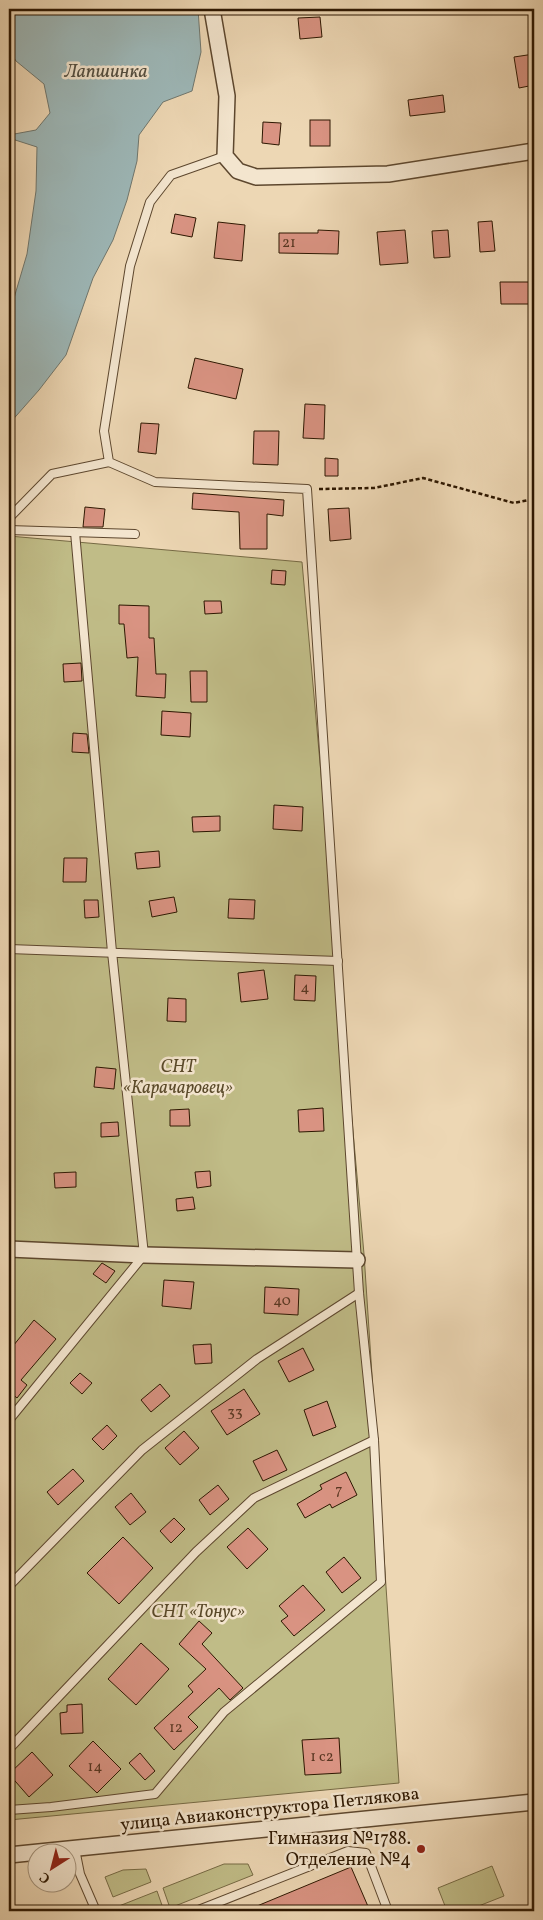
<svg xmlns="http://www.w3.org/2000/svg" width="543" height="1920" font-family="Vollkorn,serif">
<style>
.green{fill:#c0bc87;stroke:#766a44}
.water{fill:#9db7b7;stroke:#70776e}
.building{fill:#d99382;stroke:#2d1701}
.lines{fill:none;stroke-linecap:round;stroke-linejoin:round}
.lane-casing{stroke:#5d472e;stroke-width:10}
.street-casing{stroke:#5d472e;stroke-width:18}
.path{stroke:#2d1701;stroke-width:2.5;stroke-dasharray:4 2.5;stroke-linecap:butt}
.lane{stroke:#f3e5ce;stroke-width:8}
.street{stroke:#f3e5ce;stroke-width:15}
.poi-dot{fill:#8f2418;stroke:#f3e5ce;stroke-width:2}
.labels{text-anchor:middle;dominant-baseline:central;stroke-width:5;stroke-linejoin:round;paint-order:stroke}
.number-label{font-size:15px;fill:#583621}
.park-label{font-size:18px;font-style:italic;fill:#594929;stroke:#f3e5ce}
.street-label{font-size:18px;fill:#2d1701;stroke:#f3e5ce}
.poi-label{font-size:18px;fill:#2d1701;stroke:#f3e5ce;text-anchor:end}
.water-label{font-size:19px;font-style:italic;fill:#544f41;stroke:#f3e5ce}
</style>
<rect width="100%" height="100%" fill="#edd7b4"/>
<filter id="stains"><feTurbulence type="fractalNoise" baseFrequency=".004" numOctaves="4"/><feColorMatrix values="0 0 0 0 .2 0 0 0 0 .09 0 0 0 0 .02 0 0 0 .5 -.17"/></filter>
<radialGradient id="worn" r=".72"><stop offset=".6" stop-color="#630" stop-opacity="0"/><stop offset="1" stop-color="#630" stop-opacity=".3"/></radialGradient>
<g class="green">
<polygon points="9,536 302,562 364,1254 399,1783 9,1820"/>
<polygon points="224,1864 248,1864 253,1875 170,1908 163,1888"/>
<polygon points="492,1866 504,1896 466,1911 447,1911 438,1888"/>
<polygon points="146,1869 151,1882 113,1897 105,1877 123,1870"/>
<polygon points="157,1891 164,1911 121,1911 119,1906"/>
</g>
<polygon class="water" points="9,9 198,9 201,52 192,91 163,102 139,135 137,161 127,200 113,240 93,278 66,355 39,390 9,424 9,315 27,254 36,191 37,147 9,138 9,135 36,130 50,113 44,84 16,61 9,50"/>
<g class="building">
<polygon points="320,17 322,37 300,39 298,18"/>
<polygon points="534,54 534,85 519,88 514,57"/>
<polygon points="443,95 445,112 410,116 408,100"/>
<rect x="310" y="120" width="20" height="26"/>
<polygon points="263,122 281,123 279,145 262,143"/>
<polygon points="175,214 196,218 192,237 171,233"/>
<polygon points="492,221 495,251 480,252 478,222"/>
<polygon points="218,222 245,225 242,261 214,258"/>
<polygon points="318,230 339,231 338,254 279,253 279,233 318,233"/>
<polygon points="405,230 408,263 380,265 377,232"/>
<polygon points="448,230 450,257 434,258 432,231"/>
<polygon points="500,282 530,282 530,304 501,304"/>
<polygon points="195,358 243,369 236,399 188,388"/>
<polygon points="305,404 325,405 324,439 303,438"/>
<polygon points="141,423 159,424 156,454 138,452"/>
<polygon points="254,431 279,431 278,465 253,464"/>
<polygon points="325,458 338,459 338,476 325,476"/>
<polygon points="193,493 284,500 283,516 267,514 267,549 240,549 239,512 192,509"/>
<polygon points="85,507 105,509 103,527 83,527"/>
<polygon points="349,508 351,539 330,541 328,509"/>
<polygon points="272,570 286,571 285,585 271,584"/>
<polygon points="204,601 221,601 222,613 205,614"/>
<polygon points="119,605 149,606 149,638 154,638 156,674 166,674 165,698 136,696 138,657 127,658 124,624 119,624"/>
<polygon points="81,663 82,681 64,682 63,664"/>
<polygon points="190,671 207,671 207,702 191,702"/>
<polygon points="162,711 191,713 190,737 161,735"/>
<polygon points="73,733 87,734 89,753 72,752"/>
<polygon points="274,805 303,807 302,831 273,829"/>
<polygon points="220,816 220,831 193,832 192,817"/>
<polygon points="159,851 160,867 137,869 135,853"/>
<polygon points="64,858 87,858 86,882 63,882"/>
<polygon points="174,897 177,912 152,917 149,901"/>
<polygon points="229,899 255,900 254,919 228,918"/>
<polygon points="84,900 98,900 99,917 85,918"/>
<polygon points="264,970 268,999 241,1002 238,973"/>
<polygon points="295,975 316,976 315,1001 294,1000"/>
<polygon points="168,998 186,999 186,1022 167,1021"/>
<polygon points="96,1067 116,1069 114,1089 94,1087"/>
<polygon points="323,1108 324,1131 299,1132 298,1110"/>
<polygon points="189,1109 190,1126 170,1126 170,1110"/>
<polygon points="118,1122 119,1136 101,1137 101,1123"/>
<polygon points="210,1171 211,1186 197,1188 195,1172"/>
<polygon points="76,1172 76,1187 55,1188 54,1173"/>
<polygon points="193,1197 195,1209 177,1211 176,1199"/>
<polygon points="102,1263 115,1271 106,1283 93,1274"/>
<polygon points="164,1280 194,1282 191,1309 162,1306"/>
<polygon points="265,1287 299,1289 298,1315 264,1313"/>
<polygon points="34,1320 56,1339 21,1380 27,1385 17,1398 11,1393 9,1395 9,1351"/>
<polygon points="211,1344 212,1363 195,1364 193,1345"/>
<polygon points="303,1348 314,1370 289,1382 278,1361"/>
<polygon points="80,1373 92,1383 82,1394 70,1383"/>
<polygon points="160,1384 170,1396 151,1412 141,1400"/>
<polygon points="244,1389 260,1414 227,1435 211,1411"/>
<polygon points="327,1401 336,1427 313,1436 304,1410"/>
<polygon points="107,1425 117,1436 103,1450 92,1439"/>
<polygon points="184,1431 199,1448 180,1465 165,1448"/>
<polygon points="277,1450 287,1470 263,1481 253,1461"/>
<polygon points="73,1469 84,1481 58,1505 47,1492"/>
<polygon points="346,1472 357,1495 332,1508 330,1504 305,1518 297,1504 322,1489 320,1485"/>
<polygon points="218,1485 229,1499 210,1515 199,1500"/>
<polygon points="131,1493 146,1512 130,1525 115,1507"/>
<polygon points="174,1518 185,1529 171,1543 160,1531"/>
<polygon points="248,1528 268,1549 247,1569 227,1547"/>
<polygon points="123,1537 153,1568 119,1604 87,1573"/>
<polygon points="344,1557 361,1578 342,1593 326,1572"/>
<polygon points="303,1585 325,1610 294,1636 281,1621 288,1616 279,1606"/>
<polygon points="199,1621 212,1633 202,1644 243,1688 230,1700 219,1688 188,1717 198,1727 174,1750 154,1728 193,1692 188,1686 206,1669 179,1644"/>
<polygon points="141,1643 169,1669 136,1705 108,1679"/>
<polygon points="82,1704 83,1733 61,1734 60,1713 67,1712 67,1705"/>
<polygon points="339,1738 341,1773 305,1775 302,1740"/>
<polygon points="93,1741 121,1769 97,1793 69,1766"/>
<polygon points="32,1752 53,1775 29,1797 9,1774"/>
<polygon points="140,1753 155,1771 145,1780 129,1763"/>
<polygon points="351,1867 370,1911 245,1911"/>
</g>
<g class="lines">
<defs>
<g id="lane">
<polyline points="9,518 52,474 109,462"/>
<polyline points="9,530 135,534"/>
<polyline points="9,949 338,961"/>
<polyline points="9,1420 144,1255 112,952 75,532"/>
<polyline points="9,1586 142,1450 257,1359 359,1293"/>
<polyline points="9,1749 196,1552 254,1498 374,1440"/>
<polyline points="9,1810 51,1807 155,1794 224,1712 381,1582 374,1440 359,1293 307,489 155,482 109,462 104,431 130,266 150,202 171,175 225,156"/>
<polyline points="75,1849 80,1874 96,1911"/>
<polyline points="196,1911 348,1851 366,1853 388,1911"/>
</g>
<g id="street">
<polyline points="212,9 227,96 225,156 238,171 256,177 388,174 534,151"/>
<polyline points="9,1249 144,1255 357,1260"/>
<polyline points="9,1855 534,1802"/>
</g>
</defs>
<use href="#lane" class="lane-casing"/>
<use href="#street" class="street-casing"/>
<polyline class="path" points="319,489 374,488 423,478 514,503 534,499"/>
<use href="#lane" class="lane"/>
<use href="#street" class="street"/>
</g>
<circle class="poi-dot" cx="421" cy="1849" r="5"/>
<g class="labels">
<g class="number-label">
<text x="289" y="243">21</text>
<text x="305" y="988">4</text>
<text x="282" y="1301">40</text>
<text x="235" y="1412">33</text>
<text x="339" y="1490">7</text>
<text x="176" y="1728">12</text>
<text x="322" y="1757">1 с2</text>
<text x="95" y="1767">14</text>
</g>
<g class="park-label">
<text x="178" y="1067">СНТ<tspan x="178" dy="21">«Карачаровец»</tspan></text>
<text x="198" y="1612">СНТ «Тонус»</text>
</g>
<g class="street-label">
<text transform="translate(270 1810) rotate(-6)">улица Авиаконструктора Петлякова</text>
</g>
<g class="poi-label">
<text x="411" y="1839">Гимназия №1788.<tspan x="411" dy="21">Отделение №4</tspan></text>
</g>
<g class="water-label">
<text x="106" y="72">Лапшинка</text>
</g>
</g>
<rect width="543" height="1920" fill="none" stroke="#edd7b4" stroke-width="30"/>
<rect x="10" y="10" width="523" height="1900" fill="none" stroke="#2d1701" stroke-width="2.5"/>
<rect x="15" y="15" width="513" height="1890" fill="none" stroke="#2d1701"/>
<g transform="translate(52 1868) rotate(216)"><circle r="24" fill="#f3e5ce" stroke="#a4937c"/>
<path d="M0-4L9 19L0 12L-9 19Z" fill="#8f2418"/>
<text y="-8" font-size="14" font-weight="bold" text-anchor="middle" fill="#2d1701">С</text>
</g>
<rect width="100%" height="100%" filter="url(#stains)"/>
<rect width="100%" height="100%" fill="url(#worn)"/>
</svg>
